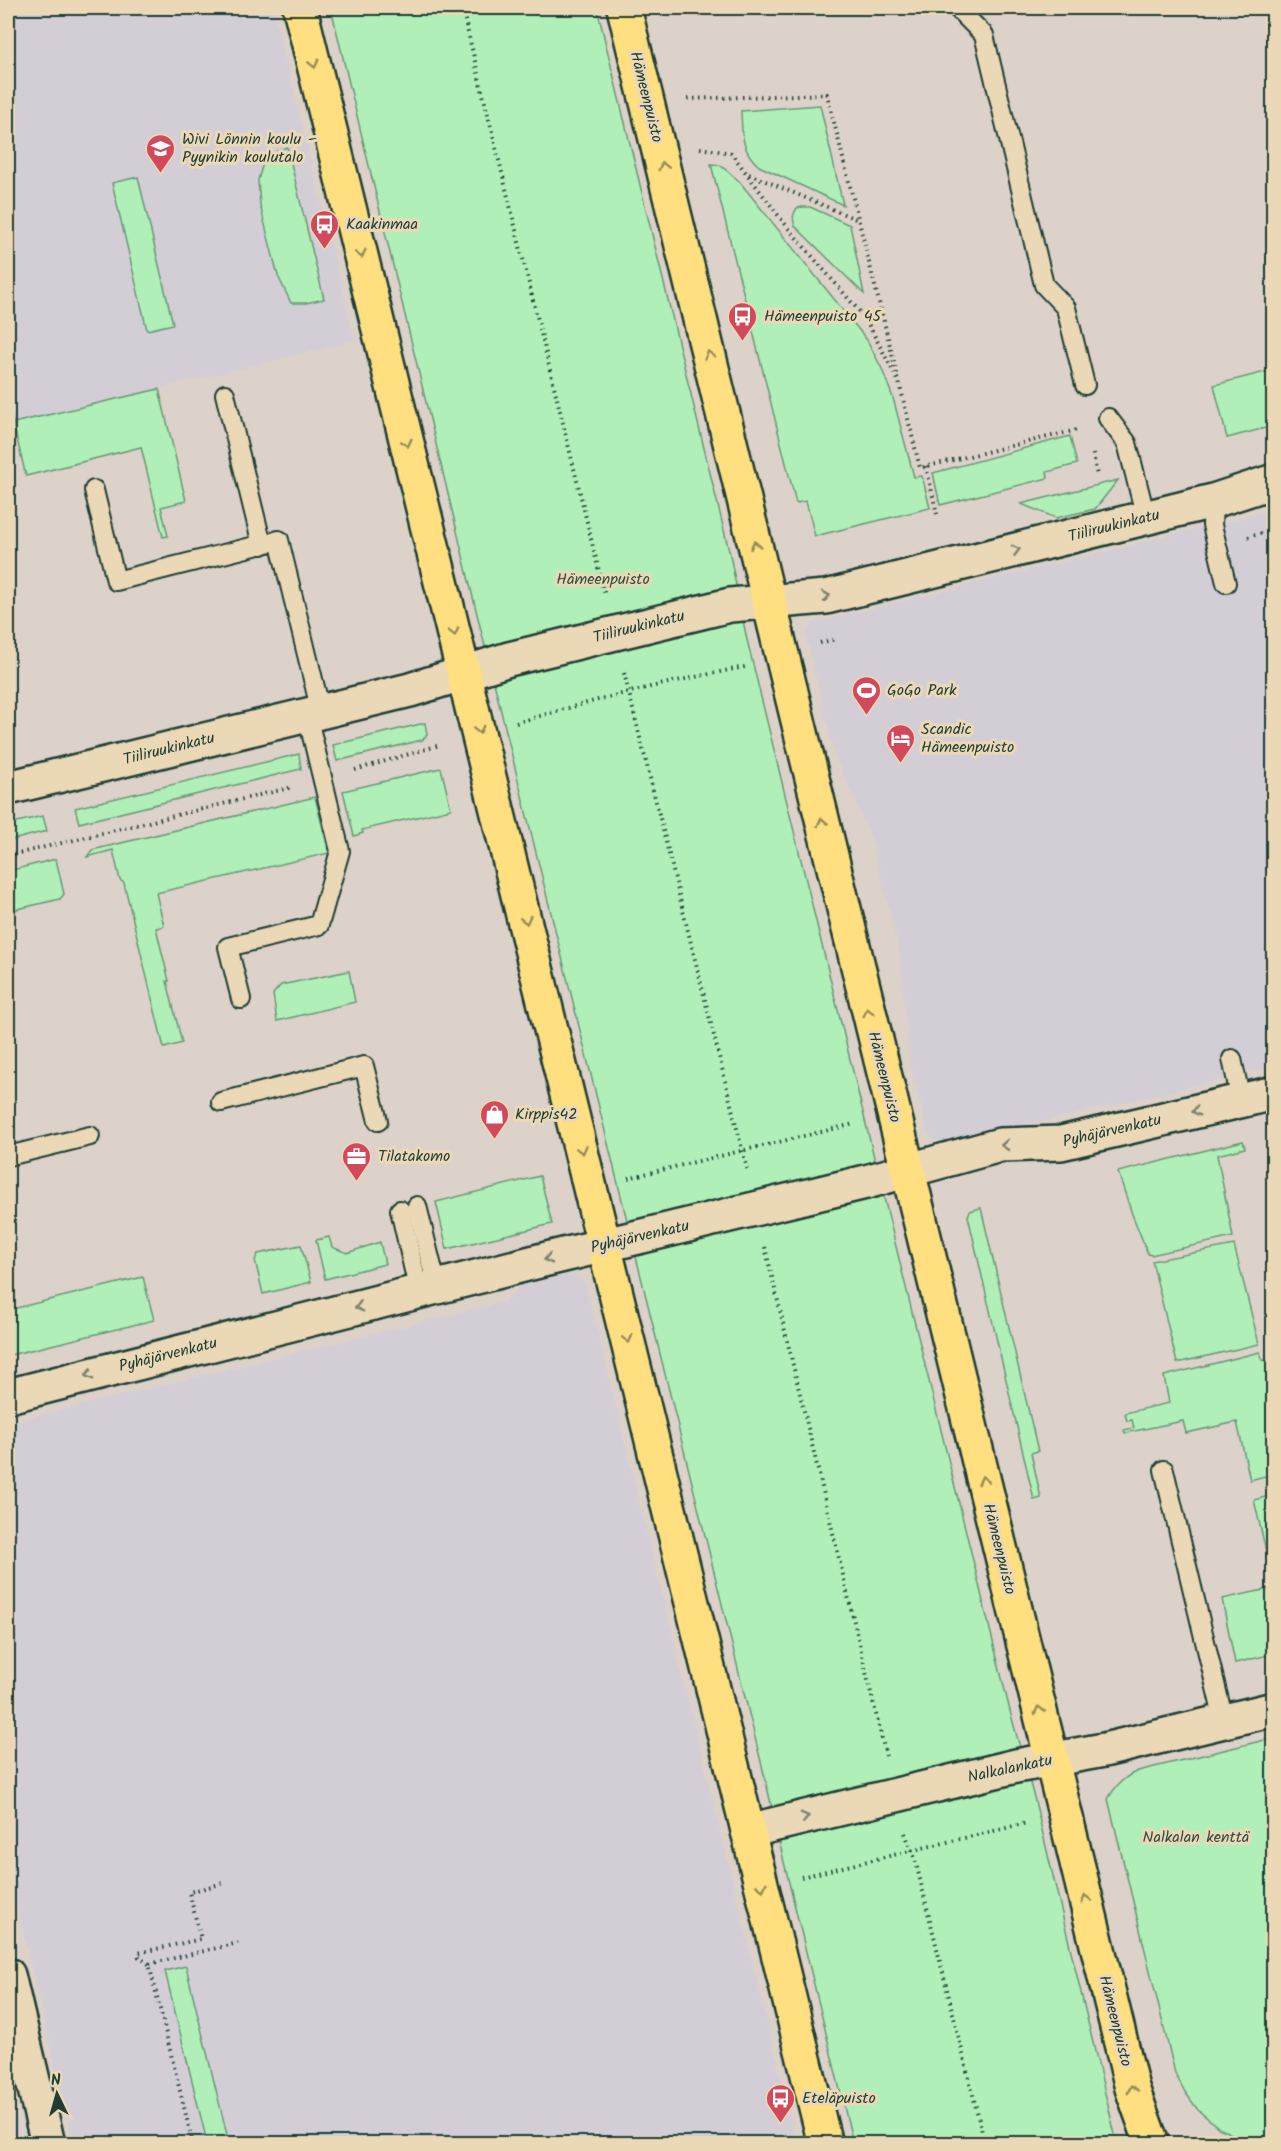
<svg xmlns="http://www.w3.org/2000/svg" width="1281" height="2151" font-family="Kalam,sans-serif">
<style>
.built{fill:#d3ced6}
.green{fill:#b0f0b8;stroke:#689676;stroke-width:1.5}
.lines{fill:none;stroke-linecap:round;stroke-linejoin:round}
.lane-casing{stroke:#1f3d34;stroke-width:22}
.street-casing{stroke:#1f3d34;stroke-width:38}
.primary-casing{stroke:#1f3d34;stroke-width:38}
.path{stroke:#1f3d34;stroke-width:4;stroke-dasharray:1.5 4.5;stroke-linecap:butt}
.lane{stroke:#ebd8b6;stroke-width:18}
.street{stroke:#ebd8b6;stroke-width:33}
.primary{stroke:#ffdf80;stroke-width:33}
.oneway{stroke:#8f8e5a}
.oneway2{stroke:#7b836e}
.labels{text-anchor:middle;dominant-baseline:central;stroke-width:6;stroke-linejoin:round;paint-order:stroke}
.street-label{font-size:16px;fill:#1f3d34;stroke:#ebd8b6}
.poi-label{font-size:16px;fill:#1f3d34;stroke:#ebd8b6;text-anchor:start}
.park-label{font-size:16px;fill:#2e4f41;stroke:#ebd8b6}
</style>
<rect width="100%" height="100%" fill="#ddd2c9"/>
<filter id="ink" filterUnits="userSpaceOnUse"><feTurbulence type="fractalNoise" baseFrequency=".0167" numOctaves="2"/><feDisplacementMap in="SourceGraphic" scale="12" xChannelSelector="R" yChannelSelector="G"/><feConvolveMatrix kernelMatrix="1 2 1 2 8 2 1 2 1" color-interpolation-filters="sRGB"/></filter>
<g filter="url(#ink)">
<g class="built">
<polygon points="8,8 273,8 355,341 13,423 8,400"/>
<polygon points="1273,510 1273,1067 958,1142 944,1143 935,1140 928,1134 910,1063 900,955 872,840 835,756 806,635 807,631 813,623 820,621"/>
<polygon points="571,1274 582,1279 586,1285 797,2143 74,2143 8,1871 8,1423 504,1302 521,1285"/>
<polygon points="8,2083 22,2143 8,2143"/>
</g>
<g class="green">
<polygon points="331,8 597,8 730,555 747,640 1011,1715 1035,1801 1117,2143 853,2143 784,1862 766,1782 476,610"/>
<path d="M820 105 843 205 759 166C741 151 742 133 741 111Z"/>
<polygon points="287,147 324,299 306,303 291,303 278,276 260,205 258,180 265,156"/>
<polygon points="711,164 720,165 739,181 867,340 882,369 893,398 914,477 922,476 930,508 815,536 806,501 796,503"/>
<polygon points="138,177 173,324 147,330 112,183"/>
<path d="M803 207H810L850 225 864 294 795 226C792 218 793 214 797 208Z"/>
<polygon points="1273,370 1273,426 1227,438 1214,385"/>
<polygon points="159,389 186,501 161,507 168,536 163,537 141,447 26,476 13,423 8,424 8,400 13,423"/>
<polygon points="1070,436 1077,464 1047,472 1048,478 940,505 933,473"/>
<polygon points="1118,480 1095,509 1056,518 1021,504"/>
<polygon points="425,723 427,735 422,740 337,761 333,745"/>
<polygon points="299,754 301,769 79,823 75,808"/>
<polygon points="441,768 451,809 362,830 363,833 354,836 343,791"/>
<polygon points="315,797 329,853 156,893 164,926 156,928 169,981 167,981 182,1043 164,1048 124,883 120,880 113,850 87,857 92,850"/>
<polygon points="43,816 47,831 8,841 8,824"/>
<polygon points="56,859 64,894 60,899 13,910 8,882 8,871"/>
<polygon points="349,971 355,1002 277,1021 273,994 281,985"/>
<polygon points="1243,1141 1245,1148 1217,1155 1233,1237 1151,1255 1148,1254 1132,1214 1118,1172"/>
<polygon points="540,1176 552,1224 447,1249 436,1202"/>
<polygon points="981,1208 1038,1451 1031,1453 1041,1498 1034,1500 968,1216 970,1211"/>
<polygon points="329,1237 332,1247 347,1253 380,1242 385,1264 325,1279 316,1240"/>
<polygon points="301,1245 311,1282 263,1294 255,1260 258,1254"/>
<polygon points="1234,1245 1259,1344 1177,1363 1152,1261"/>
<polygon points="143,1277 154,1320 10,1355 8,1343 8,1310"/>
<polygon points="1260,1352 1262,1360 1273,1362 1273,1401 1270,1401 1274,1419 1273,1474 1250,1480 1237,1422 1186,1433 1183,1421 1125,1433 1124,1430 1134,1428 1132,1420 1127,1421 1125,1413 1169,1403 1164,1376"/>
<polygon points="1273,1495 1274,1495 1273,1581 1254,1500"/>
<polygon points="1273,1588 1273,1654 1235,1663 1222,1599"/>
<path d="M1273 1738V2143H1249L1219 2128 1198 2110 1185 2092 1175 2073 1108 1799C1116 1785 1124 1777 1138 1771Z"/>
<polygon points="186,1966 188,1975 229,2143 214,2143 212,2137 206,2138 165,1971"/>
</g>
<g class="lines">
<defs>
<g id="lane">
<polyline points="957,8 984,35 1044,285 1066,308 1085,385"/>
<polyline points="225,394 262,545"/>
<polyline points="1108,418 1127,443 1146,518"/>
<polyline points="94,490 116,581 279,540 321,712"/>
<polyline points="1213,501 1212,525 1226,583"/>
<polyline points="241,999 228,947 319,925 340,851 307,715"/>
<polyline points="1232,1059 1241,1100"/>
<polyline points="221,1102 364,1066 378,1121"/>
<polyline points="8,1156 90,1136"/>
<polyline points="417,1206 437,1287"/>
<polyline points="400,1210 419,1292"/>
<polyline points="1164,1470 1224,1721"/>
</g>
<g id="street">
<polyline points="8,788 410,690 509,659 730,605 826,597 1213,501 1274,481"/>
<polyline points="8,1396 547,1259 866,1182 1000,1145 1061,1143 1274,1093"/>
<polyline points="748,1831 1016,1766 1104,1750 1274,1709"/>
<polyline points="8,1975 48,2144"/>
</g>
<g id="primary">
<polyline points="300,8 825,2144"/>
<polyline points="624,8 1132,2088 1152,2144"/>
</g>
</defs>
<use href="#lane" class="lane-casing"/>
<use href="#street" class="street-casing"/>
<use href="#primary" class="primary-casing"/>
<g class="path">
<polyline points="462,8 605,596"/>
<polyline points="688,99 827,94 897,374"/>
<polyline points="700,148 731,153 788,228 865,318 899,382 920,468 1077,430"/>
<polyline points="749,174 858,220"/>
<polyline points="1093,454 1097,476"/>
<polyline points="926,466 937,514"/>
<polyline points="1248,537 1274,530"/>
<polyline points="820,643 836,639"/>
<polyline points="624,673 747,1169"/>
<path d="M516 723C593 700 666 682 745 667"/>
<polyline points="355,770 440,745"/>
<polyline points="8,856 293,787"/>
<polyline points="628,1178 854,1124"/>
<polyline points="765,1247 886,1756"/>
<polyline points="905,1833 915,1859 985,2144"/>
<polyline points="801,1877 1027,1823"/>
<polyline points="149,1964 139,1957 138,1953 201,1939 189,1892 224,1883"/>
<polyline points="193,2144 149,1964 238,1943"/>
</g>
<use href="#lane" class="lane"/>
<use href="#street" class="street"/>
<use href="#primary" class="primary"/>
</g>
<defs><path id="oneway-chevron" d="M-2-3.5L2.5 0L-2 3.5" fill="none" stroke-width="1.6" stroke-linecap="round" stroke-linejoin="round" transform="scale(1.5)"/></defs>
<g class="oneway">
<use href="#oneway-chevron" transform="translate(314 64) rotate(76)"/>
<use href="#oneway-chevron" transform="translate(663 166) rotate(-104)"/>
<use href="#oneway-chevron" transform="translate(361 254) rotate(76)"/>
<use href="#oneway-chevron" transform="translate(709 355) rotate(-104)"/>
<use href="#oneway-chevron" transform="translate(407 443) rotate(76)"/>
<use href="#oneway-chevron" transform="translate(755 545) rotate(-103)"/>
<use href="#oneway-chevron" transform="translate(454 632) rotate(76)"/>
<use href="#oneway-chevron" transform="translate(479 730) rotate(76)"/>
<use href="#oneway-chevron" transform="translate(822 822) rotate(-104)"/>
<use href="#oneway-chevron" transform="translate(526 920) rotate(76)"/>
<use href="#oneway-chevron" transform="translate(868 1012) rotate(-104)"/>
<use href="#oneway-chevron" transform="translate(582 1150) rotate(76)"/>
<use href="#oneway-chevron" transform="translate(628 1339) rotate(76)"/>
<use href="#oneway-chevron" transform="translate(983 1480) rotate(-104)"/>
<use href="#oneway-chevron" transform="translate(1039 1710) rotate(-105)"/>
<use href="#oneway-chevron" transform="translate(762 1887) rotate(76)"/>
<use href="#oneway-chevron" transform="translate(1086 1899) rotate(-104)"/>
<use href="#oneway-chevron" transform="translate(1132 2089) rotate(-105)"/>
</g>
<g class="oneway2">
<use href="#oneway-chevron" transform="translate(1016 550) rotate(-14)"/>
<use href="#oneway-chevron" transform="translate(826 596) rotate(-10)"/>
<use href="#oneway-chevron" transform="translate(1196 1111) rotate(166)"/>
<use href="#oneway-chevron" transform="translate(1005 1145) rotate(176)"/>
<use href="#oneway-chevron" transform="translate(548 1259) rotate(166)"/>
<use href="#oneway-chevron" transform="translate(359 1307) rotate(166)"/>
<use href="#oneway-chevron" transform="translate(89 1375) rotate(166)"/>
<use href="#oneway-chevron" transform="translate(805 1817) rotate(-14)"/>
</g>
</g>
<defs>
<symbol id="school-pin" viewBox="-11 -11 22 30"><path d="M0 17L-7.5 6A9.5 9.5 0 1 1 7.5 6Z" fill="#d1495b" stroke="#ebd8b6"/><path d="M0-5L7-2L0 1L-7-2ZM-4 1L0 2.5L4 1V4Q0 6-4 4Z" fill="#fff"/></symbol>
<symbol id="bus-pin" viewBox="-11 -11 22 30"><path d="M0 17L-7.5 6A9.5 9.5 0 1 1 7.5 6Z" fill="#d1495b" stroke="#ebd8b6"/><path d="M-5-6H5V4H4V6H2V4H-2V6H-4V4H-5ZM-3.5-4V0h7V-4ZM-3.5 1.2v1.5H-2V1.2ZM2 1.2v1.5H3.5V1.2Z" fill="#fff"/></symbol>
<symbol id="stadium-pin" viewBox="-11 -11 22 30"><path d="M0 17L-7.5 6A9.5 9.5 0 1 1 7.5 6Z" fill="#d1495b" stroke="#ebd8b6"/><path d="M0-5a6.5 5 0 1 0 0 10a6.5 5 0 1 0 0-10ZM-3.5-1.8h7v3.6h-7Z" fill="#fff"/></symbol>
<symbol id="hotel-pin" viewBox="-11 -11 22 30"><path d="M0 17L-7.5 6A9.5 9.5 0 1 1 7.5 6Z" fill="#d1495b" stroke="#ebd8b6"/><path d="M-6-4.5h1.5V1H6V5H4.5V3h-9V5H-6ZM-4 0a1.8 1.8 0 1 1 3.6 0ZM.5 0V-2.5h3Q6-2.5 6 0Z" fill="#fff"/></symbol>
<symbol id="shop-pin" viewBox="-11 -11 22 30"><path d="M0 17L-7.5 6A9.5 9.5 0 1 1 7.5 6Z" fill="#d1495b" stroke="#ebd8b6"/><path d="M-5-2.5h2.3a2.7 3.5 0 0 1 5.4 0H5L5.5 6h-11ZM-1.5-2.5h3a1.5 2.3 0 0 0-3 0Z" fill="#fff"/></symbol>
<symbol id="office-pin" viewBox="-11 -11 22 30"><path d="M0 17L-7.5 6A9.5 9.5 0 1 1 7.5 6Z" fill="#d1495b" stroke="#ebd8b6"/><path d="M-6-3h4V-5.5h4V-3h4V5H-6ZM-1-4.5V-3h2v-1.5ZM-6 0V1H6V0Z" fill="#fff"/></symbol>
</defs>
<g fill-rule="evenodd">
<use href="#school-pin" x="144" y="132" width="33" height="45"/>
<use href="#bus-pin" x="308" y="208" width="33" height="45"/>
<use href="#bus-pin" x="726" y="300" width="33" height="45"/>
<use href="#stadium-pin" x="850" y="674" width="33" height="45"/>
<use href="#hotel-pin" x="884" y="722" width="33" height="45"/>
<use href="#shop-pin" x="478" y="1098" width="33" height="45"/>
<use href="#office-pin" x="340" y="1140" width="33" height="45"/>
<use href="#bus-pin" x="764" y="2082" width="33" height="45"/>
</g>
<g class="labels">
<g class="street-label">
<text transform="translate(646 97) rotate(76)">Hämeenpuisto</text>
<text transform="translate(1114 526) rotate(-14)">Tiiliruukinkatu</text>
<text transform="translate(639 627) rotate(-14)">Tiiliruukinkatu</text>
<text transform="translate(169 749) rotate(-14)">Tiiliruukinkatu</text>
<text transform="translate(884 1077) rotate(76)">Hämeenpuisto</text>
<text transform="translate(1112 1131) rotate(-13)">Pyhäjärvenkatu</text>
<text transform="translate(640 1237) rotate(-13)">Pyhäjärvenkatu</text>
<text transform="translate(168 1355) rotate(-14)">Pyhäjärvenkatu</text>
<text transform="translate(999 1549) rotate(76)">Hämeenpuisto</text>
<text transform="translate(1010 1769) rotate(-12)">Nalkalankatu</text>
<text transform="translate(1115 2021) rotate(76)">Hämeenpuisto</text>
</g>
<g class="poi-label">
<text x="182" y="139">Wivi Lönnin koulu –<tspan x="182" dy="18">Pyynikin koulutalo</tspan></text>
<text x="346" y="224">Kaakinmaa</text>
<text x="764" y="316">Hämeenpuisto 45</text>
<text x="887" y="690">GoGo Park</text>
<text x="921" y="729">Scandic<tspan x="921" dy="18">Hämeenpuisto</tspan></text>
<text x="515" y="1114">Kirppis42</text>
<text x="378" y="1156">Tilatakomo</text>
<text x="802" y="2098">Eteläpuisto</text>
</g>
<g class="park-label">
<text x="603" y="579">Hämeenpuisto</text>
<text x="1196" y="1837">Nalkalan kenttä</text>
</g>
</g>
<rect width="1281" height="2151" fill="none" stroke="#ebd8b6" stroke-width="30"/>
<rect x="15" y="15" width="1251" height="2121" fill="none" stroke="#1f3d34" stroke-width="2" filter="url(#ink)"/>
<g transform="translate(57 2094) rotate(355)" stroke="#ebd8b6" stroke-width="4.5" paint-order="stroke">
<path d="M0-4.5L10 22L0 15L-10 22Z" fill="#1f3d34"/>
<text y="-9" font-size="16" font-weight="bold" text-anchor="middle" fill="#1f3d34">N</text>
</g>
</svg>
